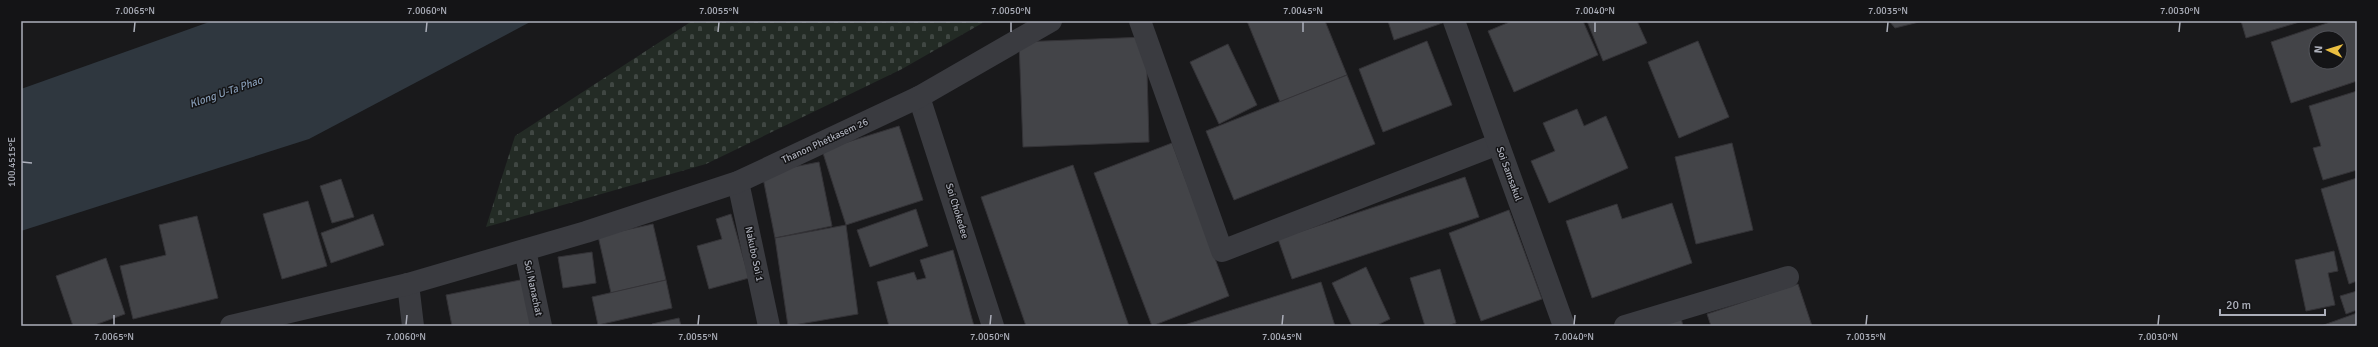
<svg xmlns="http://www.w3.org/2000/svg" width="2378" height="347" font-family="Signika,sans-serif">
<style>
.cemetery{fill:url(#cemetery-stones)}
.water{fill:#2f373f}
.building{fill:#434448;stroke:#343337;fill-rule:evenodd}
.lines{fill:none;stroke-linecap:round;stroke-linejoin:round}
.minor{stroke:#3a3b40;stroke-width:22}
.tertiary{stroke:#3a3b40;stroke-width:22}
.ticks{fill:none;stroke:#acafba;stroke-width:1.5}
.labels{text-anchor:middle;dominant-baseline:central;stroke-width:3;stroke-linejoin:round;paint-order:stroke}
.street-label{font-size:10px;fill:#acafba;stroke:#141416}
.water-label{font-size:11px;font-style:italic;fill:#859ab3;stroke:#141416}
.neatline{fill:none;stroke:#acafba;stroke-width:1.5}
.ticks-label{font-size:10px;text-anchor:middle;fill:#acafba}
</style>
<defs>
<pattern id="cemetery-stones" width="16" height="16" patternUnits="userSpaceOnUse"><rect width="16" height="16" fill="#232b25"/><path d="M2 7V4a2 2 0 0 1 4 0v3zM10 15v-3a2 2 0 0 1 4 0v3z" fill="#404743"/></pattern>
</defs>
<rect width="100%" height="100%" fill="#19191b"/>
<polygon class="cemetery" points="692,21 986,21 902,69 706,164 486,227 515,136"/>
<polygon class="water" points="212,21 532,21 309,139 21,231 21,89"/>
<g class="building">
<polygon points="1247,21 1325,21 1347,75 1280,102"/>
<polygon points="1388,21 1448,21 1394,40"/>
<polygon points="1512,21 1583,21 1598,55 1514,92 1488,31"/>
<polygon points="1587,21 1637,21 1647,43 1603,61"/>
<polygon points="1889,21 1923,21 1895,28"/>
<polygon points="2241,21 2303,21 2246,38"/>
<path d="M2333 21H2357V81L2291 103 2271 42ZM2316 38H2340V62H2316Z"/>
<polygon points="1146,37 1149,142 1023,147 1019,42"/>
<polygon points="1427,41 1452,105 1383,132 1359,69"/>
<polygon points="1698,41 1729,117 1679,138 1648,62"/>
<polygon points="1228,44 1257,105 1219,124 1190,62"/>
<polygon points="1347,75 1375,144 1234,200 1206,131"/>
<polygon points="2357,91 2357,170 2323,180 2313,148 2321,146 2309,106"/>
<polygon points="1577,109 1584,126 1606,116 1628,168 1549,203 1531,161 1555,151 1543,123"/>
<polygon points="899,126 923,200 846,225 822,150"/>
<polygon points="1172,143 1229,296 1152,326 1094,173"/>
<polygon points="1732,143 1753,230 1696,244 1675,157"/>
<polygon points="819,162 832,226 775,238 762,173"/>
<polygon points="1073,165 1129,326 1026,326 981,197"/>
<polygon points="1465,177 1479,217 1292,279 1278,239"/>
<polygon points="2357,178 2357,281 2349,284 2321,189"/>
<polygon points="341,179 354,217 332,223 320,186"/>
<polygon points="308,201 327,266 282,279 263,214"/>
<polygon points="1672,203 1692,263 1592,298 1566,221 1617,204 1622,219"/>
<polygon points="916,209 928,246 870,267 857,230"/>
<polygon points="1509,210 1542,299 1481,321 1449,233"/>
<polygon points="373,214 384,245 331,263 321,233"/>
<polygon points="731,214 749,278 709,289 697,246 722,239 716,219"/>
<polygon points="197,216 218,298 133,319 120,266 166,255 159,225"/>
<polygon points="653,224 666,280 611,293 598,236"/>
<polygon points="846,225 858,314 788,326 775,238"/>
<polygon points="953,250 974,326 889,326 877,282 914,272 917,280 926,278 920,260"/>
<polygon points="2334,251 2338,271 2328,273 2335,305 2306,311 2295,260"/>
<polygon points="592,252 596,283 563,288 558,257"/>
<polygon points="106,258 125,314 92,326 73,326 56,276"/>
<polygon points="1366,267 1390,319 1375,326 1352,326 1332,283"/>
<polygon points="1440,269 1456,323 1447,326 1425,326 1410,278"/>
<polygon points="525,279 534,326 452,326 446,295"/>
<polygon points="666,280 672,308 598,325 592,297"/>
<polygon points="1321,282 1335,326 1181,326"/>
<polygon points="1798,284 1812,326 1711,326 1707,314"/>
<polygon points="2357,291 2357,310 2346,314 2340,296"/>
<polygon points="2357,313 2357,326 2321,326"/>
<polygon points="679,318 681,326 652,326 652,324"/>
<polygon points="1681,318 1683,326 1645,326"/>
</g>
<g class="lines">
<g class="minor">
<polyline points="1140,21 1222,251 1498,144"/>
<polyline points="1454,21 1564,326"/>
<polyline points="919,97 993,326"/>
<polyline points="738,182 769,326"/>
<polyline points="525,250 541,326"/>
<polyline points="408,284 413,326"/>
<polyline points="1625,326 1788,277"/>
</g>
<polyline class="tertiary" points="231,326 408,284 586,232 738,182 919,97 1051,21"/>
</g>
<path class="ticks" d="M134 32 135 22M426 32 427 22M718 32 719 22M1011 32V22M1303 32V22M1595 32V22M1887 32 1888 22M2179 32 2180 22M22 162 32 163M114 325V315M406 325 407 315M698 325 699 315M990 325 991 315M1282 325 1283 315M1574 325 1575 315M1866 325 1867 315M2158 325 2159 315"/>
<g class="labels">
<g class="street-label">
<text transform="translate(825 141) rotate(-25)">Thanon Phetkasem 26</text>
<text transform="translate(1509 174) rotate(70)">Soi Samsakul</text>
<text transform="translate(957 211) rotate(73)">Soi Chokedee</text>
<text transform="translate(754 254) rotate(78)">Nakubo Soi 1</text>
<text transform="translate(533 288) rotate(78)">Soi Nanachat</text>
</g>
<g class="water-label">
<text transform="translate(226 92) rotate(-19)">Klong U-Ta Phao</text>
</g>
</g>
<rect width="2378" height="347" fill="none" stroke="#141416" stroke-width="44"/>
<g transform="translate(2328 50) rotate(274)"><circle r="19" fill="#141416" stroke="#515258"/>
<path d="M0-3L7 15L0 10L-7 15Z" fill="#ebbf41"/>
<text y="-6" font-size="11" font-weight="bold" text-anchor="middle" fill="#acafba">N</text>
</g>
<path d="M2220 309v6h105v-6" fill="none" stroke="#acafba" stroke-width="2"/>
<text x="2226" y="309" font-size="12" fill="#acafba" stroke="#141416" stroke-width="3" paint-order="stroke">20 m</text>
<rect x="22" y="22" width="2334" height="303" class="neatline"/>
<g class="ticks-label">
<text x="135" y="14">7.0065°N</text>
<text x="427" y="14">7.0060°N</text>
<text x="719" y="14">7.0055°N</text>
<text x="1011" y="14">7.0050°N</text>
<text x="1303" y="14">7.0045°N</text>
<text x="1595" y="14">7.0040°N</text>
<text x="1888" y="14">7.0035°N</text>
<text x="2180" y="14">7.0030°N</text>
<text transform="translate(11 162) rotate(-90)" y="4">100.4515°E</text>
<text x="114" y="340">7.0065°N</text>
<text x="406" y="340">7.0060°N</text>
<text x="698" y="340">7.0055°N</text>
<text x="990" y="340">7.0050°N</text>
<text x="1282" y="340">7.0045°N</text>
<text x="1574" y="340">7.0040°N</text>
<text x="1866" y="340">7.0035°N</text>
<text x="2158" y="340">7.0030°N</text>
</g>
</svg>
